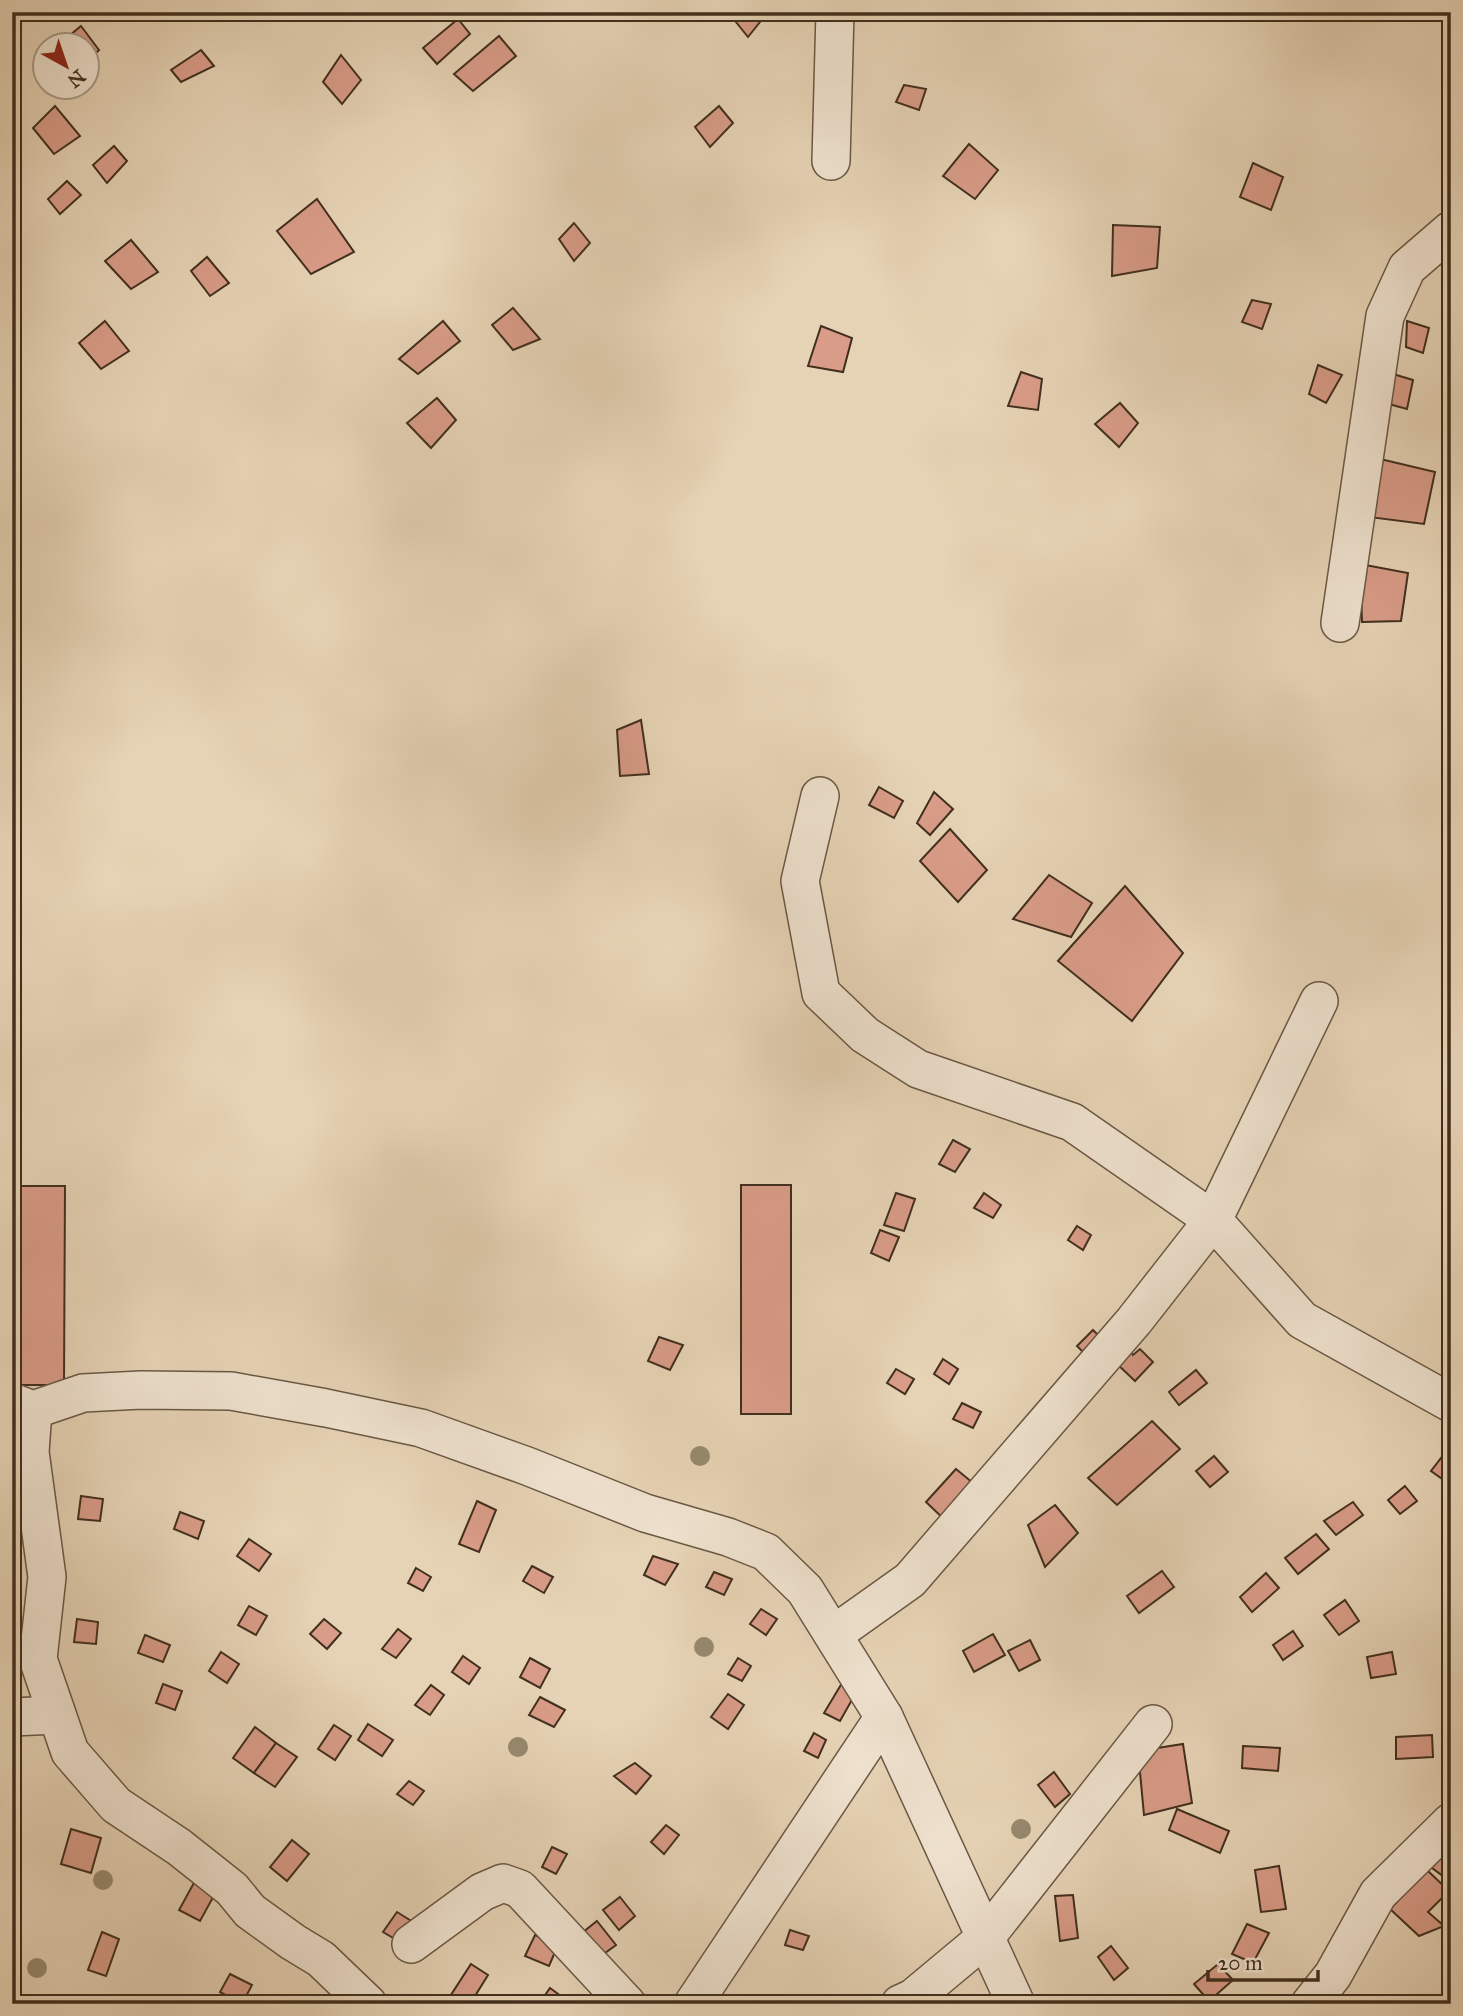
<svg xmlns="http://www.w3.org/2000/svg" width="1463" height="2016" font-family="'IM FELL Great Primer',serif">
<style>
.building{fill:#d99c88;stroke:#412f1e;stroke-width:2}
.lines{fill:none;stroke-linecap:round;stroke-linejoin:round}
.minor-casing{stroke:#6a5844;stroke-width:40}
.minor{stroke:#efe2cf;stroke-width:37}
.tree{fill:#97896f}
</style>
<rect width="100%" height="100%" fill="#e6d3b5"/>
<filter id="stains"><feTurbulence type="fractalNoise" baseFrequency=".00286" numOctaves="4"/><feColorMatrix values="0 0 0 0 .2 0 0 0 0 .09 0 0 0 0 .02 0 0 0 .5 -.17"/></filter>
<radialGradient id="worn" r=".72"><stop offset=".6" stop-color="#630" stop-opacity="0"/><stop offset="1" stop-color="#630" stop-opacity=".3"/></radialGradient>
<g class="building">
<polygon points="728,12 768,12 748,37"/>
<polygon points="458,19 470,34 437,64 423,48"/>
<polygon points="81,26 99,50 88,60 88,46 57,46"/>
<polygon points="499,36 516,56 473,91 454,74"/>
<polygon points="201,50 214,66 181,82 171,70"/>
<polygon points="341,55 361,80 342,104 323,82"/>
<polygon points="904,85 926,89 919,110 896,102"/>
<polygon points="55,106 80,136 54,154 33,128"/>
<polygon points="719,106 733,123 710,147 695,127"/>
<polygon points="969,144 998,170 975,199 943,176"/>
<polygon points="114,146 127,161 107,183 93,165"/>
<polygon points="1253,163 1283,177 1271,210 1240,197"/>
<polygon points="67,181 81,195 60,214 48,199"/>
<polygon points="317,199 354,252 311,274 277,231"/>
<polygon points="574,223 590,243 574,261 559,239"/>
<polygon points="1113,225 1160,227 1157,268 1112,276"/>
<polygon points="131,240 158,272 131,289 105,261"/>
<polygon points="207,257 229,283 210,296 191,271"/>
<polygon points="1252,300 1271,304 1262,329 1242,322"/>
<polygon points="513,308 540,339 513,350 492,325"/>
<polygon points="105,321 129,351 101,369 79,343"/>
<polygon points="443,321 460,341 418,374 399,359"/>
<polygon points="1407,321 1429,328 1423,353 1406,347"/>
<polygon points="821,326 852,338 843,372 808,366"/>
<polygon points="1318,365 1342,375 1326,403 1309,394"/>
<polygon points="1021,372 1042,379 1038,410 1008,406"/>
<polygon points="1393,374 1413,380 1407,409 1385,403"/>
<polygon points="437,398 456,420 431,448 407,423"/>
<polygon points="1120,403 1138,423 1119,447 1095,424"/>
<polygon points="1376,458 1435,472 1424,524 1369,517"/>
<polygon points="1360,564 1408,573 1401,621 1362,622"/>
<polygon points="641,720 649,774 620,776 617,730"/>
<polygon points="879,787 903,801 894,818 869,805"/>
<polygon points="934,792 953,809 930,835 917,823"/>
<polygon points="950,829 987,870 958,902 920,861"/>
<polygon points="1049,875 1092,903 1071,937 1013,919"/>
<polygon points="1125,886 1183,953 1132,1021 1058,961"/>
<polygon points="953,1140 970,1149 955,1172 939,1164"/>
<rect x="741" y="1185" width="50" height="229"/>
<polygon points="12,1186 65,1186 64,1385 12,1385"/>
<polygon points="896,1193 915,1199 904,1231 884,1225"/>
<polygon points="984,1193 1001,1205 993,1218 974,1208"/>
<polygon points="1077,1226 1091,1235 1083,1250 1068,1240"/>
<polygon points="880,1230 899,1237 889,1261 871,1253"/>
<polygon points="1093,1330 1106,1343 1090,1359 1077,1346"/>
<polygon points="659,1337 683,1345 670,1370 648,1361"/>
<polygon points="1129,1348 1133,1355 1140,1349 1153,1362 1135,1381 1115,1362"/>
<polygon points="943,1359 958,1369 949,1384 934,1374"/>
<polygon points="896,1369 914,1379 905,1394 887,1383"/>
<polygon points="1196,1370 1207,1383 1179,1405 1169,1392"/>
<polygon points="962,1403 981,1412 973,1428 953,1419"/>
<polygon points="1152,1421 1180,1449 1117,1505 1088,1478"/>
<polygon points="1451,1445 1451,1479 1448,1483 1431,1471"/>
<polygon points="1214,1456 1228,1472 1210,1487 1196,1471"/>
<polygon points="956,1469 979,1488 947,1522 926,1502"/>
<polygon points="1405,1486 1417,1501 1400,1514 1388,1500"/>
<polygon points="81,1496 103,1499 100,1521 78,1519"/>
<polygon points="477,1501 496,1510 479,1552 459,1544"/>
<polygon points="1353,1502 1363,1515 1336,1535 1324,1521"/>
<polygon points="1055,1505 1078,1533 1045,1567 1028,1525"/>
<polygon points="180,1512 204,1521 198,1539 174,1529"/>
<polygon points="1316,1534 1329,1549 1298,1574 1285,1558"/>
<polygon points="249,1539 271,1554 259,1571 237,1556"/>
<polygon points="653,1556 678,1564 665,1585 644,1575"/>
<polygon points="532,1566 553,1577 544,1593 523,1581"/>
<polygon points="416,1568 431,1577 423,1591 408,1583"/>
<polygon points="1162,1571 1174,1587 1139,1613 1127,1596"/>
<polygon points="714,1572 732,1579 724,1595 706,1587"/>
<polygon points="1266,1573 1279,1588 1252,1612 1240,1597"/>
<polygon points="1345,1600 1359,1621 1339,1635 1324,1615"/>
<polygon points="249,1606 267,1616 256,1635 238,1625"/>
<polygon points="761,1609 777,1619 766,1635 750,1624"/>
<polygon points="77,1619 98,1622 96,1644 74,1642"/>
<polygon points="324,1619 341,1633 327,1649 310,1634"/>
<polygon points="398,1629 411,1639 396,1658 382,1649"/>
<polygon points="1293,1631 1303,1646 1283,1660 1273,1645"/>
<polygon points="993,1634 1005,1655 974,1672 963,1651"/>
<polygon points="145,1635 170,1645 163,1662 138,1653"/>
<polygon points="1030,1640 1040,1660 1019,1671 1008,1651"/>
<polygon points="221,1652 239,1664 227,1683 209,1671"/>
<polygon points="1392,1652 1396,1674 1371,1678 1367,1657"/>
<polygon points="463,1656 480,1668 469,1684 452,1672"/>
<polygon points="530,1658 550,1669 540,1688 520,1677"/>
<polygon points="738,1658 751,1666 742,1681 728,1674"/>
<polygon points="842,1683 857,1691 840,1721 824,1713"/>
<polygon points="163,1684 182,1691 175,1710 156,1703"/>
<polygon points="431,1685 444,1695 430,1715 415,1705"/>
<polygon points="728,1694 744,1705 728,1729 711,1717"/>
<polygon points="540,1697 565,1710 554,1727 529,1715"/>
<polygon points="368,1724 393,1740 382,1756 358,1740"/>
<polygon points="334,1725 351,1736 335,1760 318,1749"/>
<polygon points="255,1727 276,1743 254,1773 233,1758"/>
<polygon points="814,1733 826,1740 818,1758 804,1751"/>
<polygon points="1432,1735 1433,1757 1396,1759 1396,1737"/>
<polygon points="276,1743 297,1757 275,1787 254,1773"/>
<polygon points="1183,1744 1192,1803 1144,1815 1138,1751"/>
<polygon points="1243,1746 1280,1748 1278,1771 1242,1768"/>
<polygon points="635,1763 651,1776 636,1794 614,1776"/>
<polygon points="1054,1772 1070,1794 1055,1807 1038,1785"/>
<polygon points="409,1781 424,1791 413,1805 397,1794"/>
<polygon points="1177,1809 1229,1831 1220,1853 1169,1830"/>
<polygon points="666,1825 679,1835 664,1854 651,1842"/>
<polygon points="71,1829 101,1838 91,1873 61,1864"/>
<polygon points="292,1840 309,1854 287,1881 270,1867"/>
<polygon points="552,1847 567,1854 556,1874 542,1867"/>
<polygon points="1439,1849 1451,1858 1451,1874 1447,1879 1428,1865"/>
<polygon points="1279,1866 1286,1909 1261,1912 1255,1870"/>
<polygon points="201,1870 222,1881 200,1921 179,1910"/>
<polygon points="1427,1870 1449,1891 1428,1912 1444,1926 1419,1936 1390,1909"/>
<polygon points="1073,1895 1078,1938 1060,1941 1055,1896"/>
<polygon points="620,1897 635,1916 619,1930 603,1910"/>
<polygon points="397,1912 413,1922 400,1942 383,1932"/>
<polygon points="597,1921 616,1945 601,1956 582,1933"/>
<polygon points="1247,1924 1269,1933 1253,1963 1232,1954"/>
<polygon points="790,1930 809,1936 803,1950 785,1945"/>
<polygon points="102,1932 119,1939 106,1976 88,1970"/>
<polygon points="535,1935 558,1945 549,1966 525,1956"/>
<polygon points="1111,1946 1128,1968 1114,1980 1098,1957"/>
<polygon points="471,1964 488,1975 470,2004 460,2004 449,1998"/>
<polygon points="1218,1964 1233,1980 1209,2001 1194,1984"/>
<polygon points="230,1974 252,1985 242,2004 220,1992"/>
<polygon points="550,1988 565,1999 562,2004 539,2004"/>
</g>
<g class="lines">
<defs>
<g id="minor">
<polyline points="831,161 835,12"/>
<polyline points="1340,623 1385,316 1407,268 1451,230"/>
<polyline points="820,796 800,881 821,993 865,1035 918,1069 1072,1122 1213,1220 1302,1320 1451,1403"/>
<polyline points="12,1402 33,1410 83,1393 141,1390 231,1391 326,1408 421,1428 527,1466 645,1513 728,1537 766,1552 805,1590 884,1717 693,2004"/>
<polyline points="33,1410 30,1452 47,1577 38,1659 70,1752 116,1805 179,1847 232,1889 250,1911 293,1942 321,1959 368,2004"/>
<polyline points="834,1634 910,1580 1134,1321 1213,1220 1319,1001"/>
<polyline points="12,1717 57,1715"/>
<polyline points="884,1717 1016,2004"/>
<polyline points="411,1944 482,1892 503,1883 520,1889 627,2004"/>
<polyline points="900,2004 913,1998 985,1938 1153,1724"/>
<polyline points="1310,2004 1333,1975 1378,1894 1451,1822"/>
</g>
</defs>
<use href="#minor" class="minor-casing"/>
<use href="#minor" class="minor"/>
</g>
<g class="tree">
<circle cx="700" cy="1456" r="10"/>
<circle cx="704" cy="1647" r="10"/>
<circle cx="518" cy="1747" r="10"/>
<circle cx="1021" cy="1829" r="10"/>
<circle cx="103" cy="1880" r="10"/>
<circle cx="37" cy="1968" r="10"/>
</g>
<rect width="1463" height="2016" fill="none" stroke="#e6d3b5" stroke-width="42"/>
<rect x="14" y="14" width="1435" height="1988" fill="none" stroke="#412f1e" stroke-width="3.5"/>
<rect x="21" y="21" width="1421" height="1974" fill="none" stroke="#412f1e" stroke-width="2"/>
<g transform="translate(66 66) rotate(140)"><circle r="33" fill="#efe2cf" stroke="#a99a88" stroke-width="2"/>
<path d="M0-5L12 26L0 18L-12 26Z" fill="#8f2418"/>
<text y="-10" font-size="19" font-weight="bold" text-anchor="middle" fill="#412f1e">N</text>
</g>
<path d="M1208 1970v10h110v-10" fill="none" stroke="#412f1e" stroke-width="3.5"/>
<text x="1218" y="1970" font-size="21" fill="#412f1e" stroke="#efe2cf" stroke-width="5" paint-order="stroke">20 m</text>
<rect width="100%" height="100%" filter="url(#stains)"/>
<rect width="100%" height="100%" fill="url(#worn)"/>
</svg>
